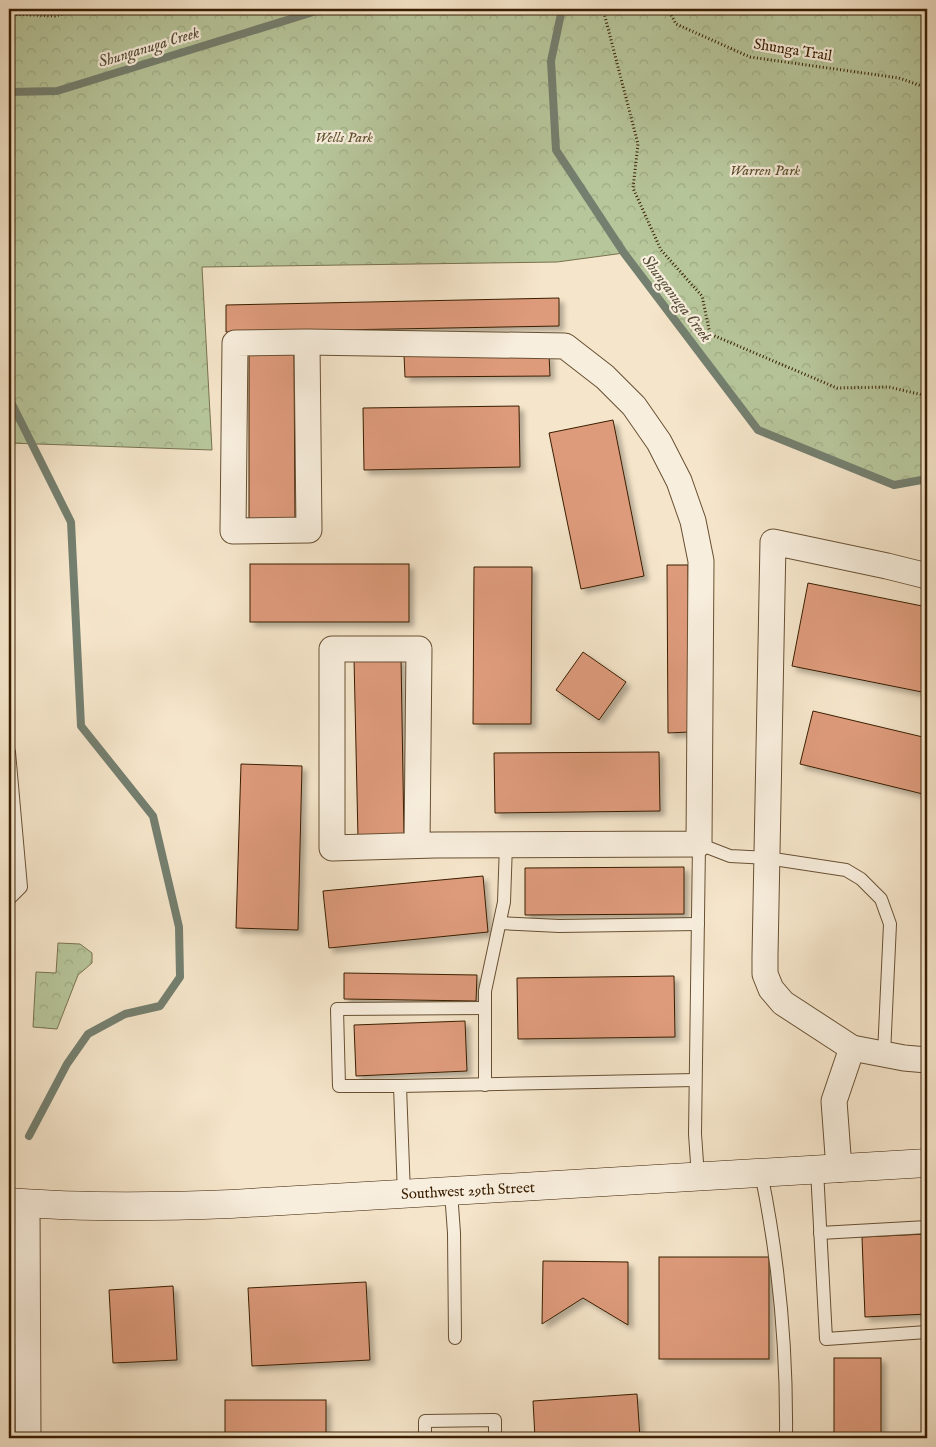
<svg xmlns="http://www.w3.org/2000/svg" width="936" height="1447" font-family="'IM FELL English',serif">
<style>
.park{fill:url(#park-crowns);stroke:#78724e}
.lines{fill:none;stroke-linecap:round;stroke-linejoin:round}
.stream{stroke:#747f6f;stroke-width:8}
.building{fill:#de9b7c;stroke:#391e00;filter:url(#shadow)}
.lane-casing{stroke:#685032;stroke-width:14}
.street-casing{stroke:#685032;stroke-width:27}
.secondary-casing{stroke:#391e00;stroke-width:29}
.path{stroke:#391e00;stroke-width:3;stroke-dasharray:1 2.5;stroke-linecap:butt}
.lane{stroke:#f8eedd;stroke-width:12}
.street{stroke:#f8eedd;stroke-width:25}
.secondary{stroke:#f8eedd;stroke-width:28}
.labels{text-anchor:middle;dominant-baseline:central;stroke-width:4.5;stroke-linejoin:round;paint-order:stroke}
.street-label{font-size:15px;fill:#391e00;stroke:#f8eedd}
.park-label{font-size:15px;font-style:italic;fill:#5f502e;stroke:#f8eedd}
.water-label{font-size:16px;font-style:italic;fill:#574e38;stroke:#f8eedd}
</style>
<defs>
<pattern id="park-crowns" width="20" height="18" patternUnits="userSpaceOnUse" patternTransform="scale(1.25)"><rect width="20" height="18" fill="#b7c69b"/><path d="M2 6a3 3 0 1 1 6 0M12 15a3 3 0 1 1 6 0" fill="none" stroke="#9eaa84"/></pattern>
<filter id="shadow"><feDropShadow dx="4.5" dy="4.5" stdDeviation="2.5" flood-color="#0004"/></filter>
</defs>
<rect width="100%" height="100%" fill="#f5e5ca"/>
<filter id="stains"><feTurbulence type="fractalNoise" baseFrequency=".004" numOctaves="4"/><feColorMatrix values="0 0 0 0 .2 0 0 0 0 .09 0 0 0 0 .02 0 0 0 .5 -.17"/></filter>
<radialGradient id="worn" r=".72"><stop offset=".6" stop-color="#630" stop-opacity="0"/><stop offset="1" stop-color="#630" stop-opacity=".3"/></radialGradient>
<g class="park">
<polygon points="9,9 927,9 927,479 894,485 758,430 624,253 557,262 202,267 212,450 9,443"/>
<polygon points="58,943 80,944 92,953 92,963 78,975 57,1029 33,1027 36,972 56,973"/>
</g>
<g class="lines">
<g class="stream">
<polyline points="562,9 551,61 556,150 624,253 758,430 894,485 927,479"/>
<polyline points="9,92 57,91 323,9"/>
<polyline points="9,398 71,522 81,726 153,816 179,927 180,977 160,1006 125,1014 88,1034 67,1064 29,1136"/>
</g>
</g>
<g class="building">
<polygon points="559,298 559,326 226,332 226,305"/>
<polygon points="294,351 295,521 249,521 249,352"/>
<polygon points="549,354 550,376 405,377 404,355"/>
<polygon points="519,406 520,467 364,470 363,408"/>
<polygon points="613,420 644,576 581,589 549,433"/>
<rect x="250" y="564" width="159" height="58"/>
<polygon points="667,565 688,565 689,732 668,733"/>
<polygon points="474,567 532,567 531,724 473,724"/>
<polygon points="808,583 927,607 927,693 792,666"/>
<polygon points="583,652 626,682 599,720 556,690"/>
<polygon points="354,658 401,658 404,837 358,838"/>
<polygon points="813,711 927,738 927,795 800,764"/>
<polygon points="659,752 660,811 495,813 494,753"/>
<polygon points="241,764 302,766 298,930 236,928"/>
<polygon points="684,867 684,914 525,915 525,868"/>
<polygon points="483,876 488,932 329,948 323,891"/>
<polygon points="344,973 477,975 476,1001 344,999"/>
<polygon points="674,976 675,1037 518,1039 517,978"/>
<polygon points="465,1021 467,1071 356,1076 354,1025"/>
<polygon points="927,1234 927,1314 865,1317 862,1237"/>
<rect x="659" y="1257" width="110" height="102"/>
<polygon points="543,1261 628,1262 628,1325 583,1298 542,1324"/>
<polygon points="366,1282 370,1360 252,1366 248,1288"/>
<polygon points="173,1286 177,1360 113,1363 109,1290"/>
<rect x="834" y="1358" width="47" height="80"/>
<polygon points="637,1394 640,1438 535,1438 533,1401"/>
<rect x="225" y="1400" width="101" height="38"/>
</g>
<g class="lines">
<defs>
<g id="lane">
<polyline points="9,752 21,887 9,899"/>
<polyline points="500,923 559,926 698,924"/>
<polyline points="485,1085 485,991 504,902 506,844"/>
<polyline points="400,1086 339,1086 337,1009 484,1008"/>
<polyline points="817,1170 826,1339 927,1332"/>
<path d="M761 1173C779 1260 787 1350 786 1438"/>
<polyline points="698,1177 695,1134 699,844 730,856 767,858 846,870 861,879 881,899 890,924 884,1054"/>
<polyline points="451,1192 454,1233 455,1338"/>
<polyline points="404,1195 400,1086 695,1080"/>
<polyline points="820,1233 927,1227"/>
<polyline points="9,1338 28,1337"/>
<polyline points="425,1438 425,1421 495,1420 495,1438"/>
</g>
<g id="street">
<polyline points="307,342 309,530 233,531 235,343 307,342 565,346 605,377 634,406 659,442 679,481 693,521 701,561 699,844 435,845 332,848 332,649 419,649 417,845"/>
<polyline points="927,576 887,566 773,542 765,956 765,974 771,989 783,1003 852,1048 904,1058 927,1060"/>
<polyline points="839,1169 834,1101 852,1048"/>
<polyline points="27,1203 28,1438"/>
</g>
<path id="secondary" d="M9 1202C83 1208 156 1207 231 1204L927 1163"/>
</defs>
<use href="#lane" class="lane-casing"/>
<use href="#street" class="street-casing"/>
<use href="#secondary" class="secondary-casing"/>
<g class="path">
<polyline points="120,9 135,11 172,9"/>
<polyline points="603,9 638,144 633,188 661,250 702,296 710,334 837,388 889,387 927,396"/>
<polyline points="668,9 676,24 750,57 899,78 927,88"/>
<polyline points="9,14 55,16 83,9"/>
</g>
<use href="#lane" class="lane"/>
<use href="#street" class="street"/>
<use href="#secondary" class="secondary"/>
</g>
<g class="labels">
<g class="street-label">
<text transform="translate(793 50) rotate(9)">Shunga Trail</text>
<text transform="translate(468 1191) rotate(-3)">Southwest 29th Street</text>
</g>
<g class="park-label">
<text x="344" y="137">Wells Park</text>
<text x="765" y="170">Warren Park</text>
</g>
<g class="water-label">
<text transform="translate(149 48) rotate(-17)">Shunganuga Creek</text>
<text transform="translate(676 299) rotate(53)">Shunganuga Creek</text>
</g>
</g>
<rect width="936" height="1447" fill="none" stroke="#f5e5ca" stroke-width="30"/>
<rect x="10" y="10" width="916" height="1427" fill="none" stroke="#391e00" stroke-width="2.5"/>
<rect x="15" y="15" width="906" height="1417" fill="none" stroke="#391e00"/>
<rect width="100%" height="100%" filter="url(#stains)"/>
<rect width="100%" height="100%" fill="url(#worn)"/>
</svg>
